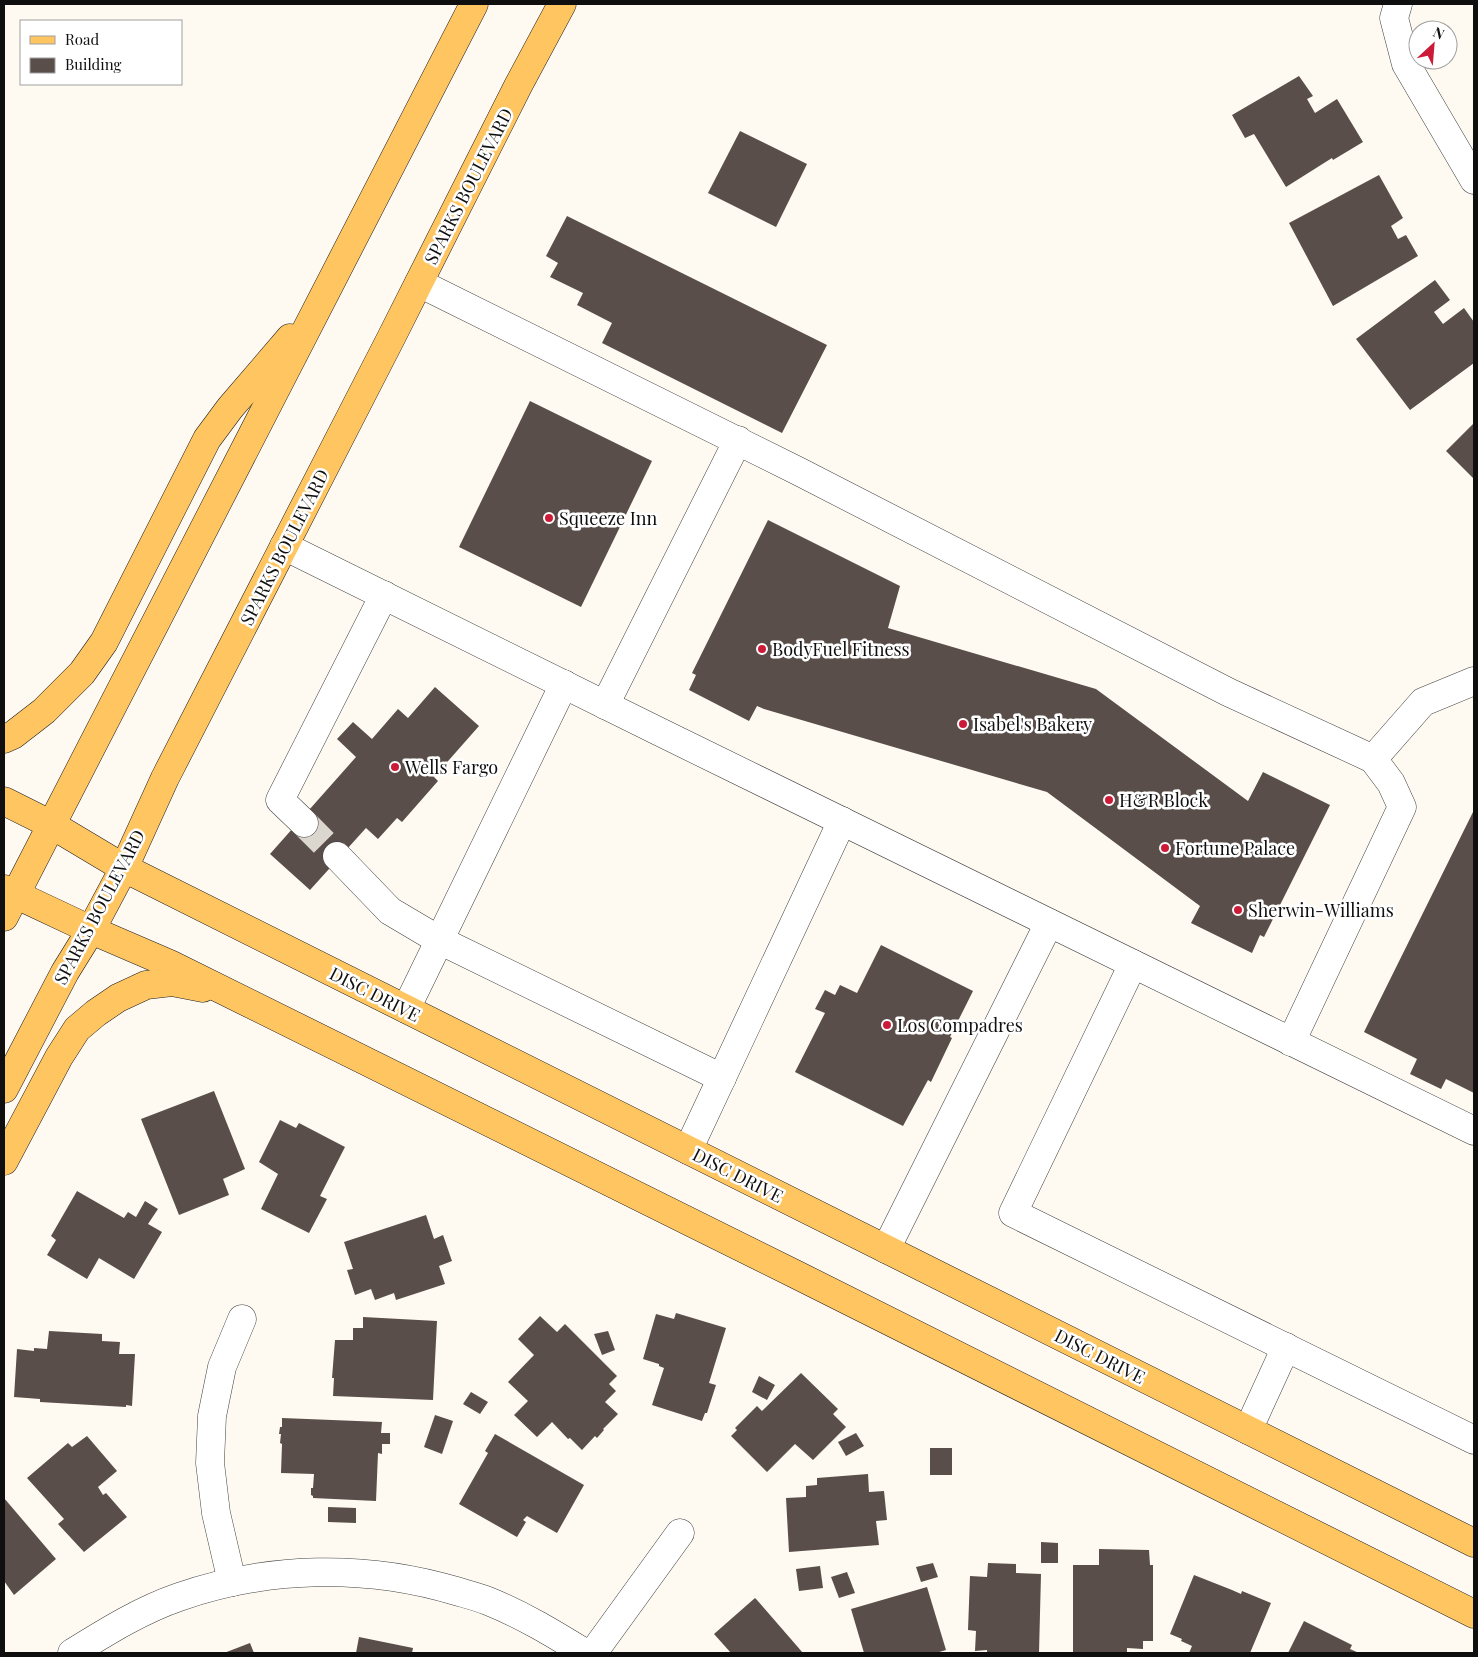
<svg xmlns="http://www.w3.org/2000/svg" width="1478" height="1657" font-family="'Playfair Display',serif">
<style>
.building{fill:#594e4a}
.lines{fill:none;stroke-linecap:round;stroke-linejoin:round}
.minor-tunnel{stroke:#dbd7cf;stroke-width:28;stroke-dasharray:28 14;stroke-linecap:butt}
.minor-casing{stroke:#424242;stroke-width:29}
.major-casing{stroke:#202020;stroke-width:29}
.minor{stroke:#fff;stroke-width:28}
.major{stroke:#ffc561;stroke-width:28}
.poi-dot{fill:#cc1a39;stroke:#fff;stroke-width:2}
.labels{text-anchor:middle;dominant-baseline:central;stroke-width:5;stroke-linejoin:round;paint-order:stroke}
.street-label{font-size:18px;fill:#0f0f0f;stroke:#fff}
.poi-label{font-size:18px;fill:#0f0f0f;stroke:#fff;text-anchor:start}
</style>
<rect width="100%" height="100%" fill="#fffaf1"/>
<g class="building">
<polygon points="1299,76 1313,96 1307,99 1315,113 1337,99 1363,142 1333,160 1332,158 1286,187 1254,134 1245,138 1232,115"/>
<polygon points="740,131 807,164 776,227 708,193"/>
<polygon points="1379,175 1403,218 1391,226 1398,239 1406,235 1418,256 1333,306 1289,223"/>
<polygon points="567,216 827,345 782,433 602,343 612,323 577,305 583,293 550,277 558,263 546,256"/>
<polygon points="1435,280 1450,300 1434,312 1443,324 1464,308 1474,322 1474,363 1410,410 1356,339"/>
<polygon points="530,401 652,461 581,607 459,547"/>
<polygon points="1474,423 1474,479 1446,451"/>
<polygon points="768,520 900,586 888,628 1096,689 1248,801 1263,772 1330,805 1264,937 1260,935 1252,953 1191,923 1200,906 1047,792 764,709 757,706 749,721 689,690 696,675 692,673"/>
<polygon points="435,687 479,726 434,777 438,781 402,822 397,818 378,839 366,828 310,890 270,854 356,757 337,739 353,722 372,739 398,709 408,718"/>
<polygon points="1474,810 1474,1093 1446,1079 1441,1089 1410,1074 1417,1059 1364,1032"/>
<polygon points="881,945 973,991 950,1037 952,1038 931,1082 928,1080 903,1126 795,1072 825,1013 815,1009 825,990 835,995 840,985 857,993"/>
<polygon points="214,1091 245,1169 223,1179 229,1195 179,1215 141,1119"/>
<polygon points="280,1120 296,1128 299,1123 345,1147 320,1196 327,1199 309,1233 261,1209 278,1174 259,1162"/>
<polygon points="77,1191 124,1218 128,1212 136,1217 145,1201 158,1209 148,1224 162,1232 134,1279 99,1258 87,1279 47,1255 56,1240 51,1236"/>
<polygon points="426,1215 434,1239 443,1235 452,1261 439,1266 445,1284 396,1300 394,1293 375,1300 371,1289 355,1295 347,1270 353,1269 344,1242"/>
<polygon points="676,1313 726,1328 709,1383 716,1385 707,1413 705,1413 702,1421 652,1405 664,1368 659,1366 659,1364 643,1359 656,1314 674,1319"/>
<polygon points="540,1316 557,1332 565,1324 617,1376 609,1384 616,1391 605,1402 618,1414 603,1429 604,1430 597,1438 595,1436 582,1450 570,1438 568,1439 552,1422 537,1437 514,1415 528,1401 508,1382 534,1355 518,1339"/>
<polygon points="363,1317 437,1321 433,1400 333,1396 334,1378 332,1378 335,1340 353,1340 353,1328 363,1328"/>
<polygon points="49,1331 102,1334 102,1341 120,1342 119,1354 135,1354 132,1406 126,1405 126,1407 40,1402 40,1399 14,1397 17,1349 34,1351 34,1348 47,1349"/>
<polygon points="608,1331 615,1350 602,1355 594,1334"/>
<polygon points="801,1373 838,1409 833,1414 846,1427 813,1460 795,1444 767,1472 731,1436 737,1430 735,1428 757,1406 762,1411"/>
<polygon points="759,1376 775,1385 767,1400 752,1392"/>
<polygon points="471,1392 488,1402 480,1414 463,1404"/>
<polygon points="435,1415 453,1421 442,1454 424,1447"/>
<polygon points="282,1418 382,1422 381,1433 390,1433 390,1444 382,1444 382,1454 378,1453 376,1501 313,1498 313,1496 311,1495 311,1488 313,1488 314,1474 281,1473 282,1444 280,1443 281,1434 279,1434 280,1427 282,1427"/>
<polygon points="856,1433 864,1446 846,1456 838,1442"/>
<polygon points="495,1434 584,1485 557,1533 527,1516 523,1520 526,1522 517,1537 459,1504 488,1453 485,1451"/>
<polygon points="87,1436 117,1471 98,1487 103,1495 106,1493 127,1517 84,1552 58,1524 64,1519 27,1478 68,1443 72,1447"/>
<rect x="930" y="1448" width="22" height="27"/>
<polygon points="868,1474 869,1492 884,1491 887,1520 876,1521 879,1545 789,1552 786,1498 806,1497 806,1486 817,1485 817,1478"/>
<polygon points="4,1498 56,1559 14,1595 4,1581"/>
<polygon points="328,1507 356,1508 356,1523 328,1522"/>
<polygon points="1041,1542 1058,1543 1058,1563 1041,1563"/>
<polygon points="1099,1549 1149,1550 1150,1565 1153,1565 1153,1641 1143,1641 1143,1649 1127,1648 1127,1653 1073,1653 1073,1565 1099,1565"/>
<polygon points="933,1563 938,1577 921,1582 916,1567"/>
<polygon points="988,1563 1016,1564 1016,1573 1041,1574 1039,1653 987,1653 987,1650 975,1651 976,1631 968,1630 970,1576 987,1577"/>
<polygon points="820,1566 823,1588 799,1591 796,1569"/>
<polygon points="847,1572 855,1593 839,1598 831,1577"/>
<polygon points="1194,1575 1232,1590 1241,1594 1242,1591 1271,1603 1250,1653 1189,1653 1192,1646 1181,1641 1182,1639 1170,1634"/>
<polygon points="927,1587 946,1650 936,1653 864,1653 851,1609"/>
<polygon points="755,1598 757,1600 803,1653 731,1653 714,1634"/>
<polygon points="1304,1621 1352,1645 1350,1649 1359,1653 1288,1653"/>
<polygon points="359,1637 413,1648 412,1653 356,1653"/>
<polygon points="250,1643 254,1653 224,1653"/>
</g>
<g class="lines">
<polyline class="minor-tunnel" points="304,823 337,856"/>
<defs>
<g id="minor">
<polyline points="1398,4 1394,18 1406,64 1474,180"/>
<polyline points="419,283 798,471 1228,692 1373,759 1391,783 1402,807 1291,1042"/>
<polyline points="284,546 662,733 1474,1131"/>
<polyline points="605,705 738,440"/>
<polyline points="1373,759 1423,702 1474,681"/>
<polyline points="304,823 280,800 384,595"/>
<polyline points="337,856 390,911 439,940 722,1078"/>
<polyline points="1133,964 1013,1213 1474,1440"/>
<polyline points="406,1009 564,684"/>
<polyline points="688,1150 842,821"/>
<polyline points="886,1249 1049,923"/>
<polyline points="1248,1430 1286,1347"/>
<polyline points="232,1582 216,1513 210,1463 212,1416 222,1367 242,1319"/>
<path d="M72 1653C106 1632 141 1610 179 1597 268 1566 366 1564 456 1591 466 1594 478 1597 488 1601 523 1615 554 1634 585 1653"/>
<polyline points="593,1653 680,1533"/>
</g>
<g id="major">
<polyline points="4,739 13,735 44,711 82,673 104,642 207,439 230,408 290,338"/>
<polyline points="4,801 52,825 124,868 1474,1543"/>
<polyline points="4,889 91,930 170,964 795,1274 1474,1614"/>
<polyline points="4,917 474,4"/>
<polyline points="4,1089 65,972 91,930 124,868 165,778 391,338 518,86 562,4"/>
<polyline points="4,1161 59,1057 77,1029 96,1013 118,998 146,985 172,982 203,988"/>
</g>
</defs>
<use href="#minor" class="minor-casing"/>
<use href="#major" class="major-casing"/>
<use href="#minor" class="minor"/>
<use href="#major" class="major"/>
</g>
<g class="poi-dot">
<circle cx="549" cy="518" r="5"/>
<circle cx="762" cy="649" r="5"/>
<circle cx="963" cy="724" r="5"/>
<circle cx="395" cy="767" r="5"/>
<circle cx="1109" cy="800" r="5"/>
<circle cx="1165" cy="848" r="5"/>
<circle cx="1238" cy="910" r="5"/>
<circle cx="887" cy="1025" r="5"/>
</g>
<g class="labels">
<g class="street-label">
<text transform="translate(468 186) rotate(-63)">SPARKS BOULEVARD</text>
<text transform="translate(284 547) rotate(-63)">SPARKS BOULEVARD</text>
<text transform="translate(99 907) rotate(-62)">SPARKS BOULEVARD</text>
<text transform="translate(375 994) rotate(27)">DISC DRIVE</text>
<text transform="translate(738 1175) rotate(27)">DISC DRIVE</text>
<text transform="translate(1100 1356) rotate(27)">DISC DRIVE</text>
</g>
<g class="poi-label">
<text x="559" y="518">Squeeze Inn</text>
<text x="772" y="649">BodyFuel Fitness</text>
<text x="973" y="724">Isabel's Bakery</text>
<text x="405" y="767">Wells Fargo</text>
<text x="1119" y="800">H&amp;R Block</text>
<text x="1175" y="848">Fortune Palace</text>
<text x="1248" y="910">Sherwin-Williams</text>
<text x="897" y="1025">Los Compadres</text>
</g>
</g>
<rect width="1478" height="1657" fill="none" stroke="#0f0f0f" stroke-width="10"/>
<rect x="20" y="20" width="162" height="65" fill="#ffffff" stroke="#9f9f9f"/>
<rect x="30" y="36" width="25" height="8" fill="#ffc561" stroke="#9f9f9f"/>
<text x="65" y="45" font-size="15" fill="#0f0f0f">Road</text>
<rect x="30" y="58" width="25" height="15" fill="#594e4a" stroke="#9f9f9f"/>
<text x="65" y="70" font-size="15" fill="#0f0f0f">Building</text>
<g transform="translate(1433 45) rotate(26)"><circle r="24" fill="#ffffff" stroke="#9f9f9f"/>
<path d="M0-4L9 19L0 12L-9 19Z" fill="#cc1a39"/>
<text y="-8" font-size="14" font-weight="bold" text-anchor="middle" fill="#0f0f0f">N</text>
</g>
</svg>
